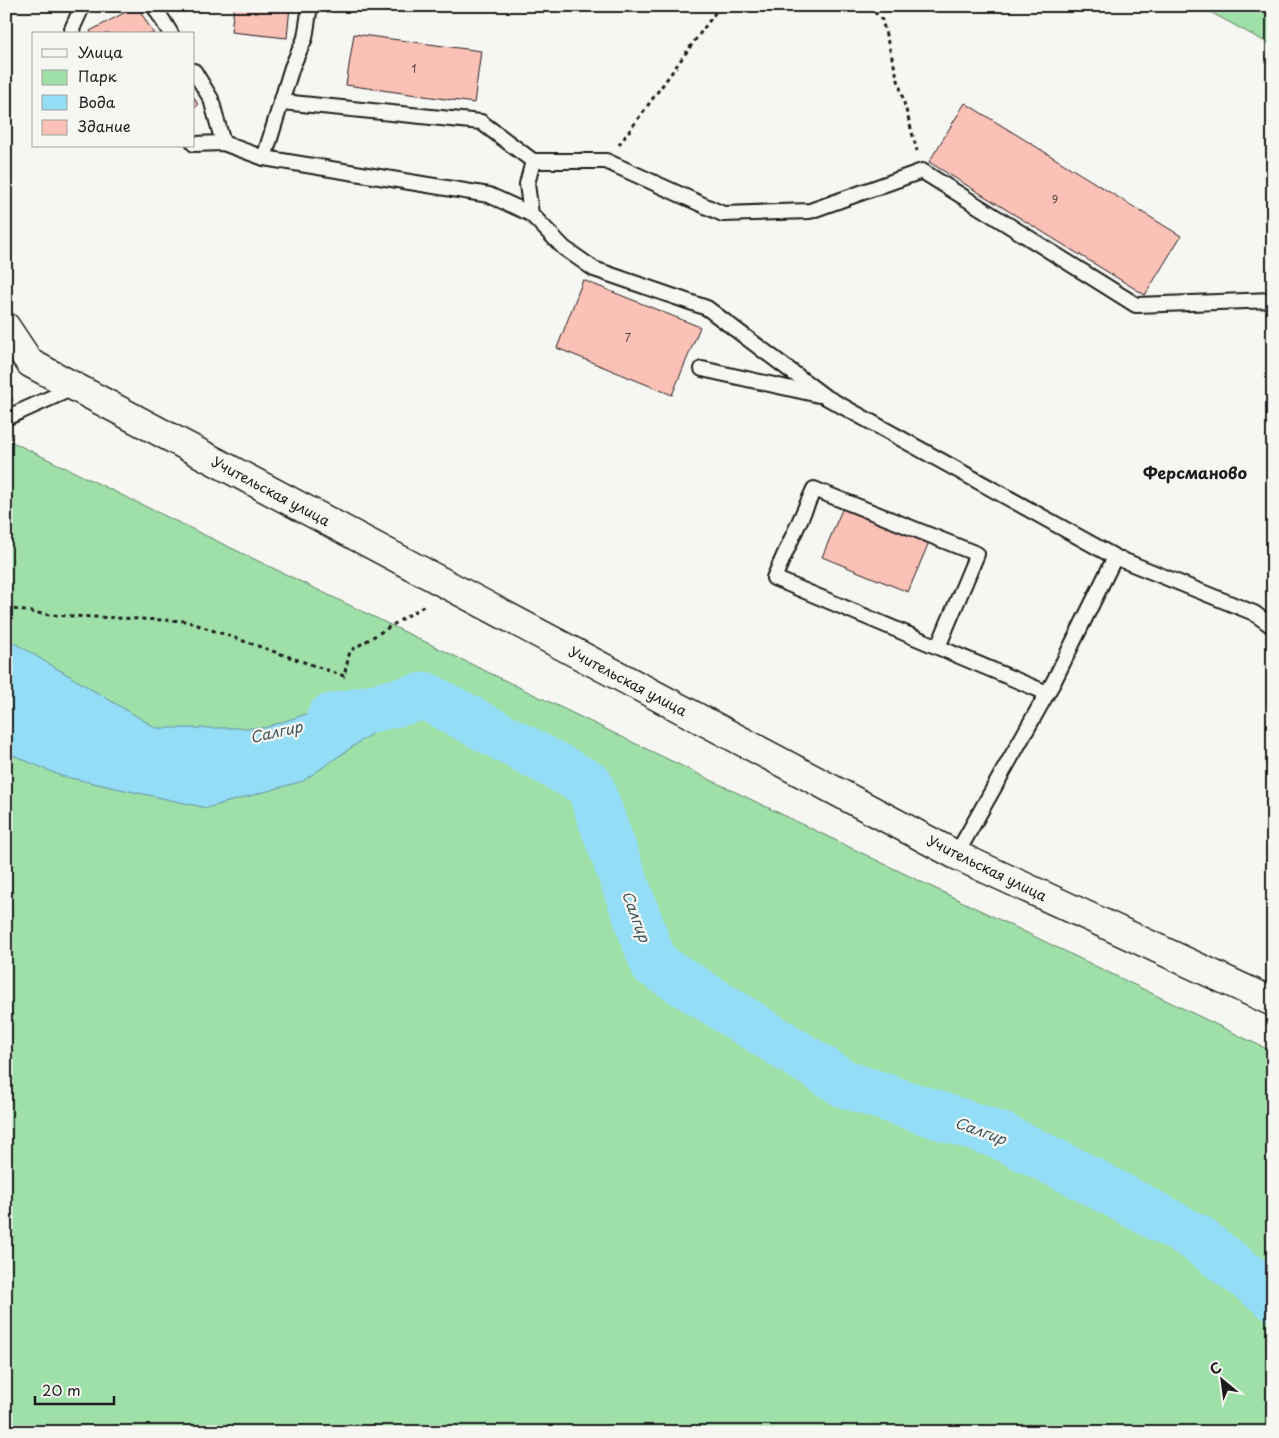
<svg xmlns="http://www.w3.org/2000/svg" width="1279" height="1438" font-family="'Playpen Sans',sans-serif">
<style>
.green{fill:#9fe0a9;stroke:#5e7e62}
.water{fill:#94ddf6;stroke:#64909f}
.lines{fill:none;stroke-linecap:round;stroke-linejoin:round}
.river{stroke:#94ddf6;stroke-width:48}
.building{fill:#fcc1b6;stroke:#1c1c1c}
.service-casing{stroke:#1c1c1c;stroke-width:18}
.minor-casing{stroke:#1c1c1c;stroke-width:31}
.path{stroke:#1c1c1c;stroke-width:3;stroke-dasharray:4 4;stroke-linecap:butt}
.service{stroke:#f6f6f2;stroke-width:14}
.minor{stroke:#f6f6f2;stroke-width:28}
.labels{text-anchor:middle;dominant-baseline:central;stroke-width:4.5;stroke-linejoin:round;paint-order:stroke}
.number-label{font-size:11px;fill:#544542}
.street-label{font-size:14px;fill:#1c1c1c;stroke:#f6f6f2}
.water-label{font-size:15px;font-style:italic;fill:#40565d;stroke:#f6f6f2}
.quarter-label{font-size:16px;font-weight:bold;fill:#1c1c1c;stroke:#f6f6f2}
</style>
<rect width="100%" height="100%" fill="#f6f6f2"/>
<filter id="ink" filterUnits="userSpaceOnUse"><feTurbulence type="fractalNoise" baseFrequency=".02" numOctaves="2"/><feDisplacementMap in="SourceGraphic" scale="10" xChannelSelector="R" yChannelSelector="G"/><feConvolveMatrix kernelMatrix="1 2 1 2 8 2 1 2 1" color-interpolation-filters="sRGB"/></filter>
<g filter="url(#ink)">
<g class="green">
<polygon points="1199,6 1273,6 1273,46"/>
<polygon points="6,439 1273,1052 1273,1432 6,1432"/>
</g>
<polygon class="water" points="6,638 156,728 264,728 382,689 400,714 303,781 207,808 61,776 6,752"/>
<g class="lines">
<polyline class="river" points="330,718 426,696 589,784 654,964 845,1084 1001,1136 1076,1173 1195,1237 1273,1296"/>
</g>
<g class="building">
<polygon points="137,6 154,34 91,34 90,31"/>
<polygon points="234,6 290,6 287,38 231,32"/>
<polygon points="354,34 481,51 474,103 346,85"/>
<polygon points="194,97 198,105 194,108"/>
<polygon points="965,103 1181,236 1145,295 929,162"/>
<polygon points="583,280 700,327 672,395 557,348"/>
<polygon points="6,390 13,400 6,404"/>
<polygon points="843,507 929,542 908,592 822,557"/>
</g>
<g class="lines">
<defs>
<g id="service">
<polyline points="154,6 171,34"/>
<polyline points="73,34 72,29 82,7 84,6"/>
<polyline points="194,71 211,99 223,143"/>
<polyline points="282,102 481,122 533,161 606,161 723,214 810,211 922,171 1136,305 1273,300"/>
<polyline points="194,144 223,143 264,158 489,195 531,214"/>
<polyline points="264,158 292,67 305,38 310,6"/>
<polyline points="533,161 527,184 531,214 564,248 594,269 707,308 824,396 1115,557"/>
<polyline points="702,369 819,395"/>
<polyline points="6,418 75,387"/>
<polyline points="938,647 977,554 814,489 774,578 1047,693"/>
<polyline points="956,855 1054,681 1115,557 1254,613 1273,627"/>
</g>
<polyline id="minor" points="6,327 30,363 956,855 1273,1002"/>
</defs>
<use href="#service" class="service-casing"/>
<use href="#minor" class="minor-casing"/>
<g class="path">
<polyline points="869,6 882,20 917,151"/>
<polyline points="619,145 720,6"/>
<polyline points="6,608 50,615 186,621 344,676 350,651 427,604"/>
</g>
<use href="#service" class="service"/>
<use href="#minor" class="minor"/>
</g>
</g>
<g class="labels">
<g class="number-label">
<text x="414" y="68">1</text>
<text x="1055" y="199">9</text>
<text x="628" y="337">7</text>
</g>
<g class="street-label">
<text transform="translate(271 491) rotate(28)">Учительская улица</text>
<text transform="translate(628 681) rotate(28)">Учительская улица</text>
<text transform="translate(987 868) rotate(26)">Учительская улица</text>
</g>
<g class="water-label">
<text transform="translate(276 731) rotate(-13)">Салгир</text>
<text transform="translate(637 916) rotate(70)">Салгир</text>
<text transform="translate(981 1130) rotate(20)">Салгир</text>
</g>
<g class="quarter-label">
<text x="1195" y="472">Ферсманово</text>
</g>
</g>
<rect width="1279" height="1438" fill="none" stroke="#f6f6f2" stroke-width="25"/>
<rect x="12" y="12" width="1254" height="1413" fill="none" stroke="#1c1c1c" stroke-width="2" filter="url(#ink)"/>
<rect x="32" y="32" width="162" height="115" fill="#f6f6f2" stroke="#9f9f9c"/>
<rect x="42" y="49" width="25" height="8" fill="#f6f6f2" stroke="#9f9f9c"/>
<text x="78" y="58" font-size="15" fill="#1c1c1c">Улица</text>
<rect x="42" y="70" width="25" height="15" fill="#9fe0a9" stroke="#9f9f9c"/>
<text x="78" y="82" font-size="15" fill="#1c1c1c">Парк</text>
<rect x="42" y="95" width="25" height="15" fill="#94ddf6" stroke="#9f9f9c"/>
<text x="78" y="108" font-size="15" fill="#1c1c1c">Вода</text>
<rect x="42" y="120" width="25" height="15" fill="#fcc1b6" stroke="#9f9f9c"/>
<text x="78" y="132" font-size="15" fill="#1c1c1c">Здание</text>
<g transform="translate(1222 1380) rotate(331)" stroke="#f6f6f2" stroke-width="4" paint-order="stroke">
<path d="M0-4L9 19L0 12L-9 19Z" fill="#1c1c1c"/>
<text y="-8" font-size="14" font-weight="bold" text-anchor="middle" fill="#1c1c1c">С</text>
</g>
<path d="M35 1396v8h79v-8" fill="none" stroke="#1c1c1c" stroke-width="2.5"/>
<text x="42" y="1396" font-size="15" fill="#1c1c1c" stroke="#f6f6f2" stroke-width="4" paint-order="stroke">20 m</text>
</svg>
